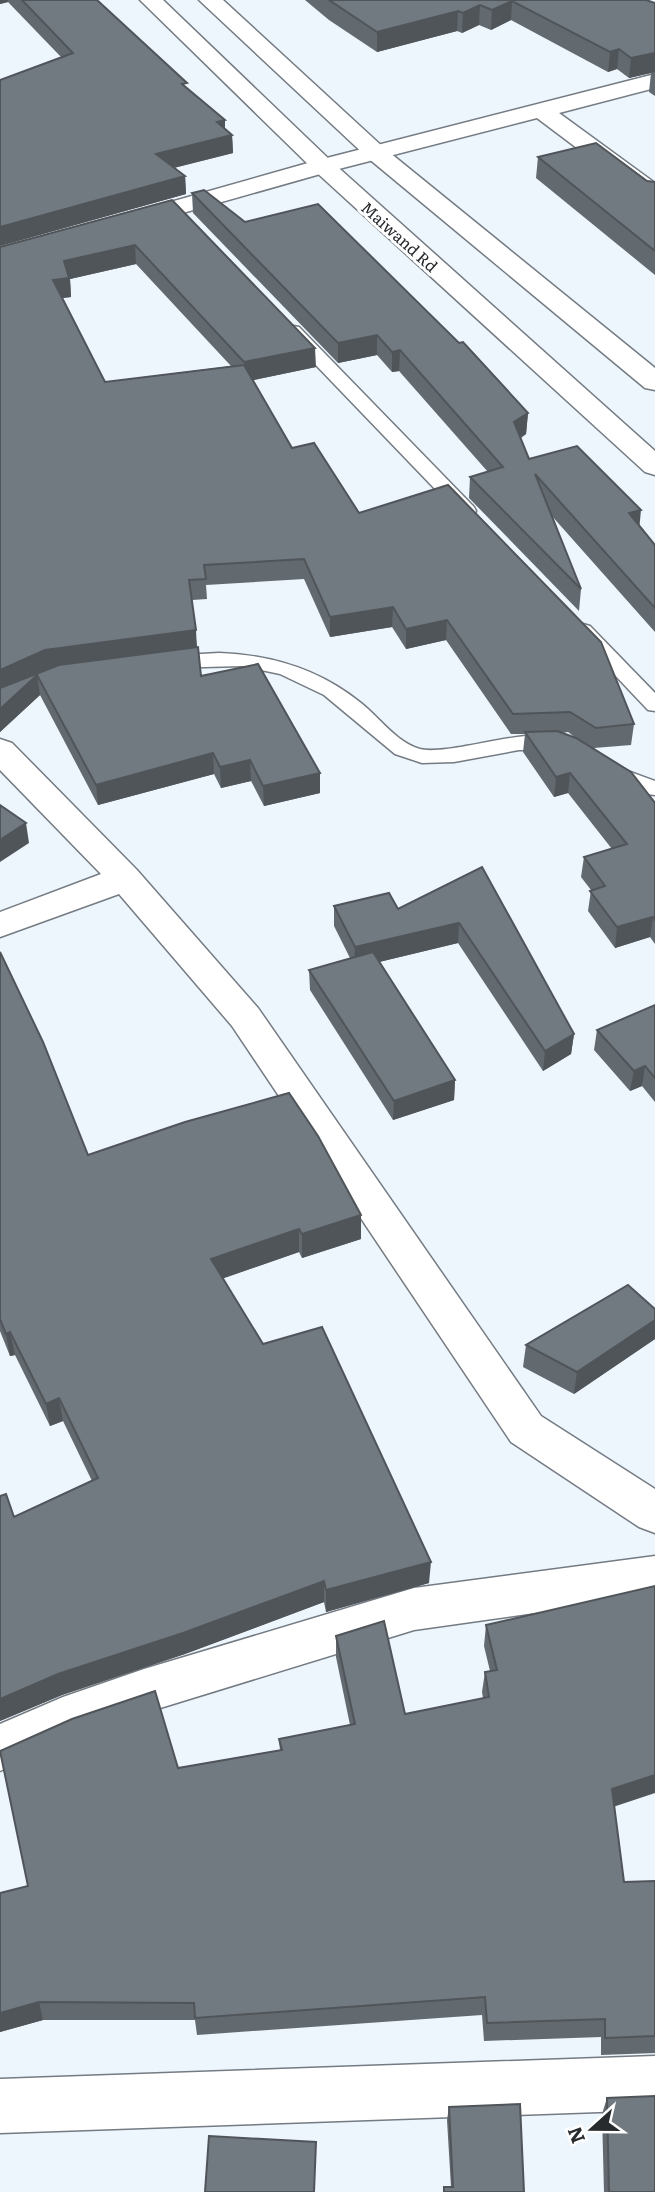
<svg xmlns="http://www.w3.org/2000/svg" width="655" height="2192" font-family="Literata,serif">
<style>
.lines{fill:none;stroke-linecap:round;stroke-linejoin:round}
.service-casing{stroke:#747b82;stroke-width:3}
.minor-casing{stroke:#747b82;stroke-width:3}
.secondary-casing{stroke:#747b82;stroke-width:3}
.service{fill:#fff;fill-rule:evenodd}
.minor{fill:#fff;fill-rule:evenodd}
.secondary{fill:#fff;fill-rule:evenodd}
.wall{fill:#62696f;fill-rule:evenodd}
.shaded-wall{fill:#50555a}
.building{fill:#727a81;stroke:#50555a;stroke-width:2}
.labels{text-anchor:middle;dominant-baseline:central;stroke-width:6;stroke-linejoin:round;paint-order:stroke}
.far-street-label{font-size:16px;fill:#282b2e;stroke:#fff}
</style>
<rect width="100%" height="100%" fill="#edf5fd"/>
<g class="lines">
<defs>
<g id="service">
<polygon points="293,326 299,327 474,507 476,511 474,515 460,515 287,335 285,331"/>
<polygon points="583,624 590,626 655,693 655,711 648,710 576,634 573,630"/>
<path d="M219 653C272 655 319 669 361 703 380 718 396 742 420 749 450 757 550 719 566 743L555 750H519L454 762 422 763 395 754 324 695 280 674 242 666 167 668 157 662 167 656Z"/>
<polygon points="614,766 655,781 655,795 638,793 606,778 603,773"/>
</g>
<g id="minor">
<polygon points="655,74 655,88 559,113 655,183 655,202 646,200 537,118 331,171 130,228 121,226 118,221 121,216 315,161"/>
<polygon points="0,739 12,743 137,870 258,1008 541,1416 655,1489 655,1533 639,1527 511,1442 232,1026 119,894 0,937 0,912 101,874 0,770"/>
<polygon points="655,1556 655,1596 414,1630 144,1713 75,1737 0,1771 0,1724 63,1697 144,1669 414,1588"/>
<polygon points="655,2056 655,2110 0,2133 0,2079"/>
</g>
<g id="secondary">
<polygon points="140,0 163,0 331,161 655,451 655,475 645,472 315,171"/>
<polygon points="199,0 223,0 384,148 655,368 655,390 645,388 368,158"/>
</g>
</defs>
<use href="#service" class="service-casing"/>
<use href="#minor" class="minor-casing"/>
<use href="#secondary" class="secondary-casing"/>
<use href="#service" class="service"/>
<use href="#minor" class="minor"/>
<use href="#secondary" class="secondary"/>
</g>
<g class="wall">
<polygon points="0,0 97,0 187,88 225,129 232,135 233,153 174,168 185,176 186,194 0,246 0,80 62,58 8,2 0,4"/>
<polygon points="305,0 646,0 655,3 655,96 649,92 651,73 629,78 617,69 608,72 511,20 491,30 479,25 462,33 457,31 377,52 329,20"/>
<polygon points="538,157 655,182 655,275 536,178"/>
<polygon points="192,193 245,222 528,413 526,434 521,438 529,459 639,526 655,545 655,632 551,515 581,589 579,611 469,498 470,477 488,472 399,371 392,372 377,355 338,363 193,213"/>
<path d="M172 200 316 367 253 380 292 448 359 513 634 724 631 745 594 748 655 803V944L650 937 615 948 588 911 591 890 581 877 584 857 612 849 568 793 554 797 523 752 525 734H511L446 640 406 649 392 627 330 637 304 579 206 585 207 599 192 600 197 648 201 676 320 793 264 806 251 781 221 788 214 774 98 805 40 695 0 732V247ZM136 264 231 366 105 382 62 298 71 297 70 279ZM568 732 576 738 562 733Z"/>
<polygon points="482,867 574,1034 571,1054 543,1071 458,943 379,962 455,1080 454,1100 393,1120 310,990 309,970 350,958 334,926 334,906 398,909"/>
<polygon points="0,952 88,1155 361,1215 361,1239 302,1258 299,1252 223,1278 263,1344 429,1583 326,1612 324,1602 185,1654 62,1695 0,1721 0,1496 14,1517 92,1481 63,1421 50,1426 15,1355 10,1356 0,1331"/>
<polygon points="655,1005 655,1102 642,1086 630,1091 594,1050 597,1030"/>
<polygon points="655,1309 655,1339 574,1394 523,1367 526,1345"/>
<polygon points="486,1625 614,1806 624,1882 655,1881 655,2053 601,2055 601,2037 484,2041 482,2015 197,2035 195,2020 43,2020 0,2032 0,1893 28,1886 178,1768 280,1751 279,1739 350,1725 336,1657 336,1636 405,1714 483,1698 482,1692 485,1672 490,1671 484,1646"/>
<polygon points="607,2098 655,2192 604,2192 602,2114"/>
<polygon points="449,2107 524,2192 443,2192 444,2187 451,2187 447,2120"/>
</g>
<g class="shaded-wall">
<polygon points="0,0 8,0 8,2 0,4"/>
<polygon points="512,1 511,20 491,30 492,10"/>
<polygon points="480,5 479,25 462,33 463,13"/>
<polygon points="458,11 457,31 377,52 377,32"/>
<polygon points="619,49 617,69 608,72 610,52"/>
<polygon points="655,53 655,72 629,78 631,58"/>
<polygon points="225,120 225,136 232,135 233,153 157,172 156,154 217,122"/>
<polygon points="185,176 186,194 0,246 0,227"/>
<polygon points="135,245 136,264 70,279 71,297 55,299 53,280 64,261"/>
<polygon points="377,335 377,355 338,363 338,343"/>
<polygon points="315,348 316,367 245,382 244,362"/>
<polygon points="400,350 399,371 392,372 392,352"/>
<polygon points="528,413 526,434 513,442 514,422"/>
<polygon points="641,510 639,531 629,513"/>
<polygon points="393,607 392,627 330,637 330,617"/>
<polygon points="447,620 446,640 406,649 406,629"/>
<polygon points="196,630 197,650 37,675 40,695 0,732 0,670 45,650"/>
<polygon points="213,753 214,774 98,805 96,785"/>
<polygon points="250,760 251,781 221,788 220,767"/>
<polygon points="320,773 320,793 264,806 263,786"/>
<polygon points="570,773 568,793 554,797 556,777"/>
<polygon points="26,823 29,843 0,862 0,840"/>
<polygon points="653,917 650,937 615,948 617,927"/>
<polygon points="459,923 458,943 354,968 355,947"/>
<polygon points="574,1034 571,1054 543,1071 545,1051"/>
<polygon points="645,1066 642,1086 630,1091 634,1071"/>
<polygon points="455,1080 454,1100 393,1120 394,1101"/>
<polygon points="361,1215 361,1239 302,1258 302,1234"/>
<polygon points="299,1229 299,1252 213,1282 211,1259"/>
<polygon points="655,1320 655,1339 574,1394 577,1372"/>
<polygon points="10,1332 15,1355 10,1356 6,1334"/>
<polygon points="59,1398 63,1421 50,1426 46,1404"/>
<polygon points="431,1562 429,1583 326,1612 326,1590"/>
<polygon points="324,1581 324,1602 185,1654 62,1695 0,1721 0,1699 58,1674"/>
<polygon points="655,1775 655,1793 607,1809 612,1789"/>
<polygon points="39,2002 43,2020 0,2032 0,2013"/>
</g>
<g class="building">
<polygon points="22,0 97,0 187,83 182,84 225,120 217,122 232,135 156,154 185,176 0,227 0,80 73,53"/>
<polygon points="329,0 646,0 655,3 655,53 631,58 619,49 610,52 512,1 492,10 480,5 463,13 458,11 377,32"/>
<polygon points="596,143 647,181 655,182 655,251 538,157"/>
<polygon points="204,190 245,222 318,204 459,343 463,342 528,413 514,422 529,459 577,446 641,510 629,513 655,545 655,608 535,474 581,589 470,477 503,467 400,350 392,352 377,335 338,343 192,193"/>
<polygon points="172,200 315,348 244,362 135,245 64,261 69,278 53,280 105,382 244,365 292,448 314,443 359,513 448,485 601,642 634,724 596,728 570,712 513,714 447,620 406,629 393,607 330,617 304,559 204,565 206,579 189,580 196,630 45,650 0,670 0,247"/>
<polygon points="198,647 201,676 258,664 320,773 263,786 250,760 220,767 213,753 96,785 37,675 0,709 0,688 59,665"/>
<polygon points="557,731 576,738 631,772 655,803 655,920 653,917 617,927 590,891 605,886 584,857 627,844 570,773 556,777 525,732"/>
<polygon points="0,805 26,823 0,840"/>
<polygon points="482,867 574,1034 545,1051 459,923 355,947 334,906 389,893 398,909"/>
<polygon points="0,952 43,1042 88,1155 185,1122 289,1093 318,1136 361,1215 302,1234 299,1229 211,1259 263,1344 322,1327 431,1562 326,1590 324,1581 183,1633 58,1674 0,1699 0,1496 6,1494 14,1517 98,1478 59,1398 46,1404 10,1332 6,1334 0,1319"/>
<polygon points="373,952 455,1080 394,1101 309,970"/>
<polygon points="655,1005 655,1078 645,1066 634,1071 597,1030"/>
<polygon points="628,1285 655,1309 655,1320 577,1372 526,1345"/>
<polygon points="655,1586 655,1775 612,1789 624,1882 655,1881 655,2036 605,2038 605,2019 487,2023 485,1997 195,2018 194,2003 39,2002 0,2013 0,1893 28,1886 0,1751 72,1719 155,1691 178,1768 282,1750 279,1739 355,1724 336,1636 384,1621 405,1714 489,1697 485,1672 497,1670 486,1625"/>
<polygon points="655,2096 655,2192 609,2192 607,2098"/>
<polygon points="520,2104 524,2192 444,2192 444,2187 453,2187 449,2107"/>
<polygon points="209,2136 316,2142 314,2192 205,2192"/>
</g>
<g class="labels">
<g class="far-street-label">
<text transform="translate(400 236) rotate(42)">Maiwand Rd</text>
</g>
</g>
<g transform="translate(592 2129) rotate(249)" stroke="#ffffff" stroke-width="5" paint-order="stroke">
<path d="M0-5L12 26L0 18L-12 26Z" fill="#282b2e"/>
<text y="-10" font-size="19" font-weight="bold" text-anchor="middle" fill="#282b2e">N</text>
</g>
</svg>
